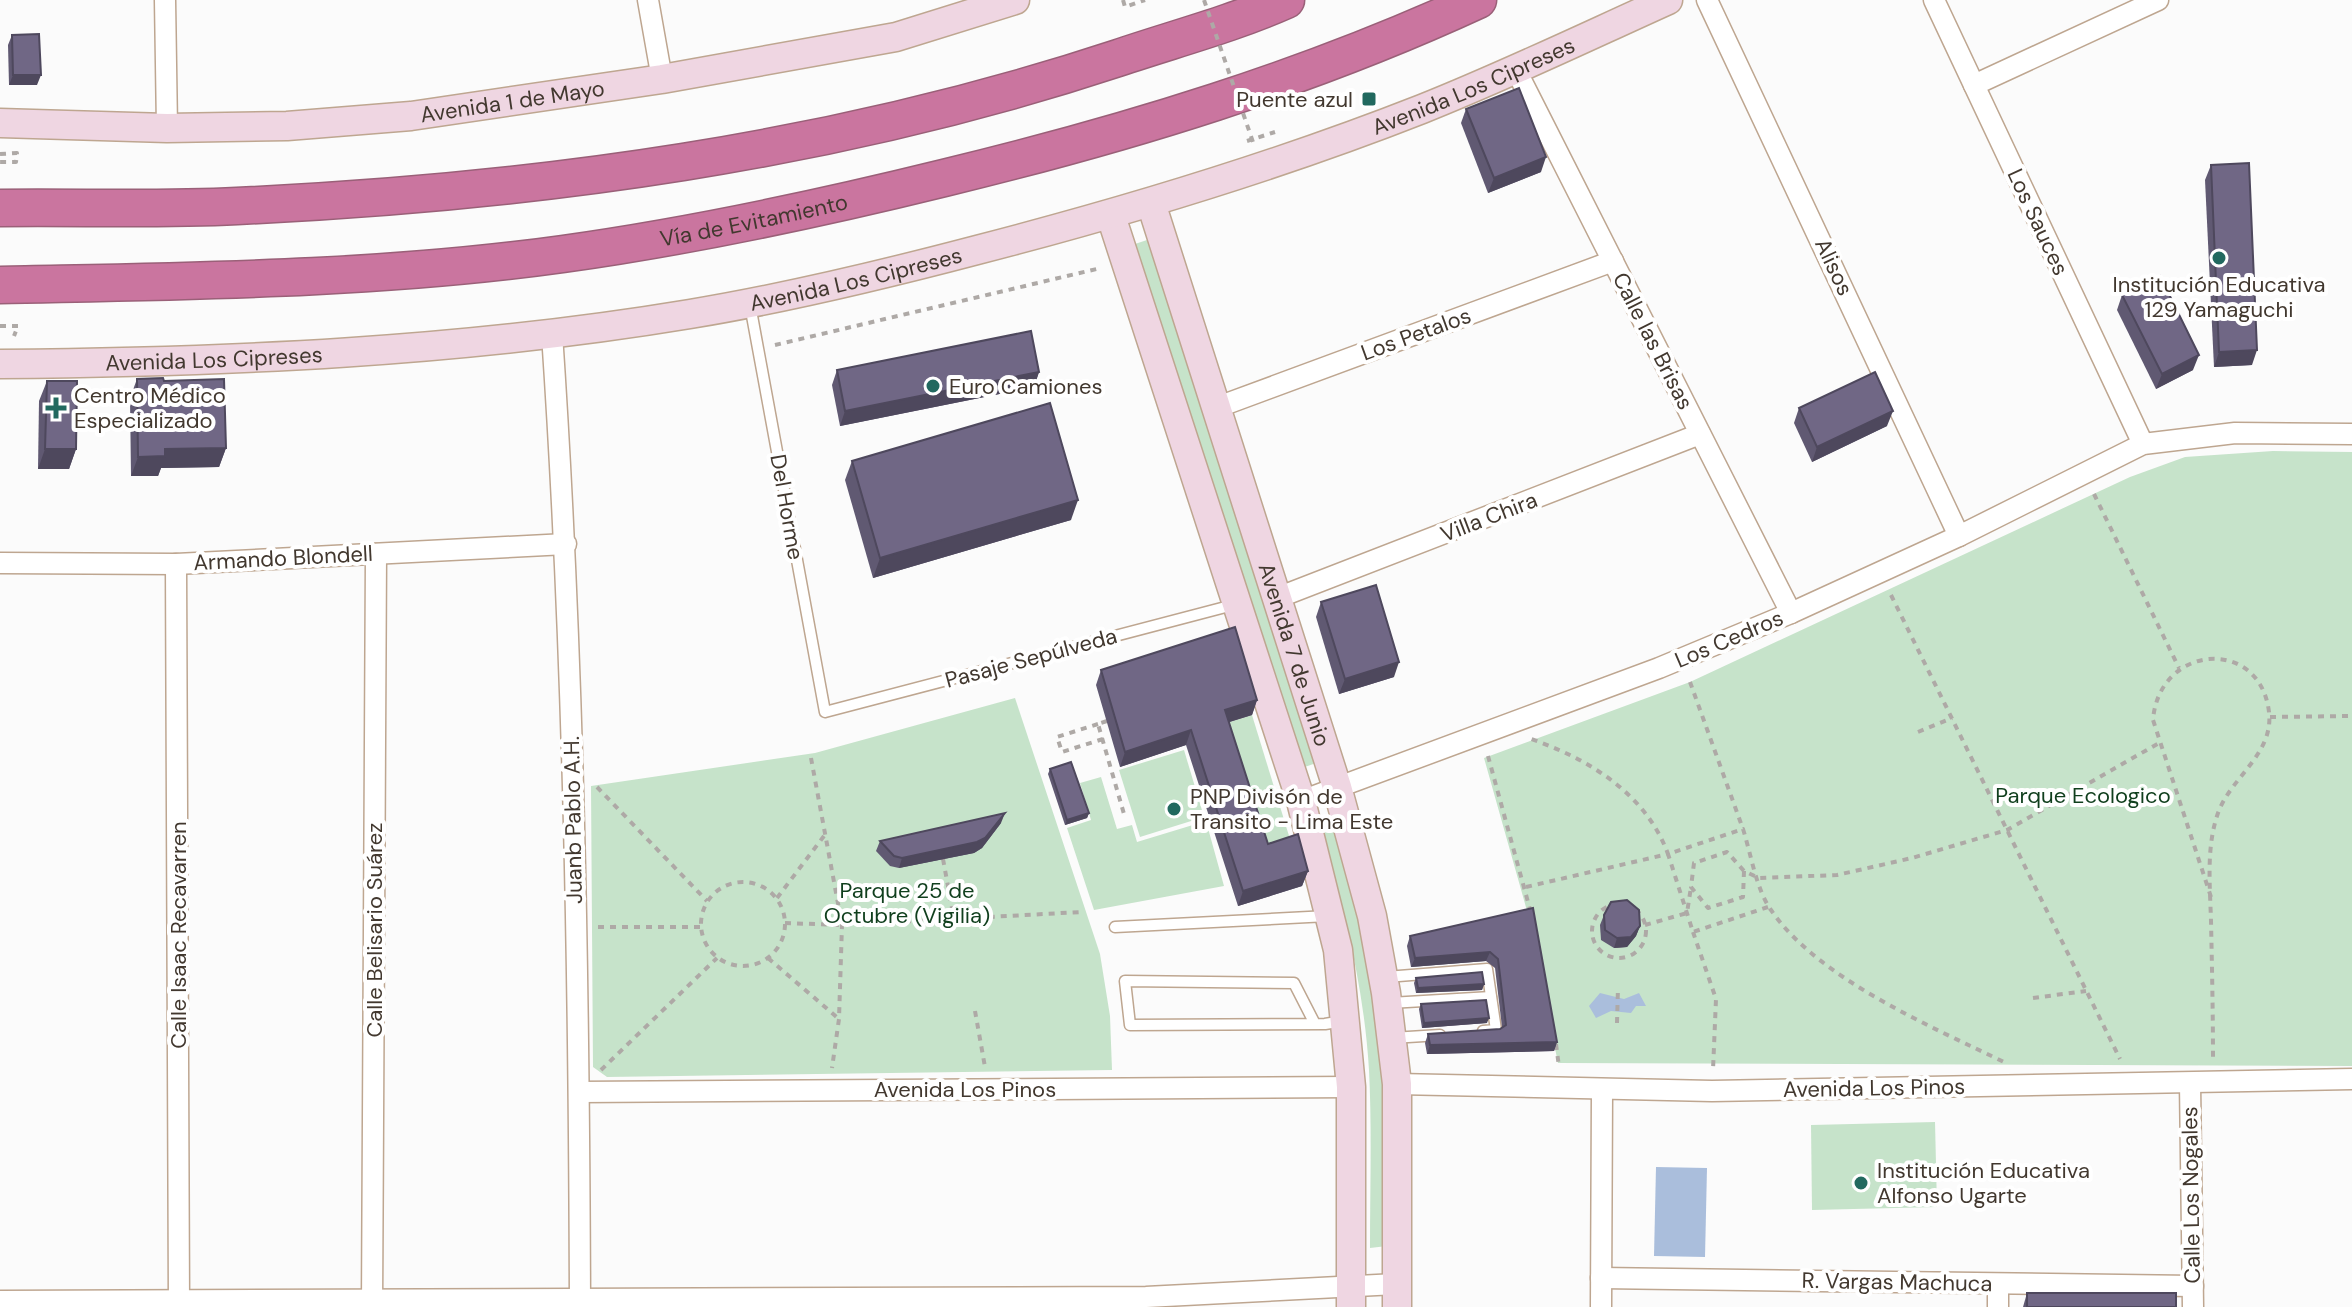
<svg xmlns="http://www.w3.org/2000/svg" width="2352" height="1307" font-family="'DM Sans',sans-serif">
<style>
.green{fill:#c6e3ca}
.water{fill:#aabedc}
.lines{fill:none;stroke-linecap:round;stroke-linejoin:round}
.lane-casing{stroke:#bea690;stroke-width:13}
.street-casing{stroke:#bea690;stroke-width:23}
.secondary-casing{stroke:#bea690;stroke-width:31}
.highway-casing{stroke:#9a6078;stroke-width:39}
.path{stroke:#aea9a6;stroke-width:4;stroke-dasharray:6 6;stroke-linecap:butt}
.lane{stroke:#fff;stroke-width:10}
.street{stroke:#fff;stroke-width:20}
.secondary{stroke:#efd6e2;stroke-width:28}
.highway{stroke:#ca759f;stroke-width:36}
.path-bridge{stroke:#aea9a6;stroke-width:4;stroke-dasharray:6 6;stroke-linecap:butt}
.wall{fill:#605972}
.shaded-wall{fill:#4e485d}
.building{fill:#706785;stroke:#4e485d;stroke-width:2}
.poi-dot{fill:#22695f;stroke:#fff;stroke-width:3}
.labels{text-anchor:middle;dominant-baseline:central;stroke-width:8;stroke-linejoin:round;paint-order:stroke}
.street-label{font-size:22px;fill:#42382f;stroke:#fff}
.poi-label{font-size:22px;fill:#42382f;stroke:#fff;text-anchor:start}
.park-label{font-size:22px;fill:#103f1d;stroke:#fff}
</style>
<rect width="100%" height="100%" fill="#fbfbfb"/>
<g class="green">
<polygon points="1150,239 1319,762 1302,768 1129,246"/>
<polygon points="2273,451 2352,452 2352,1066 1558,1063 1529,918 1484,758 1690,682 2130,477 2185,457"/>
<polygon points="1015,698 1100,954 1110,1016 1112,1070 607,1077 593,1067 591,786 815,753"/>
<polygon points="1252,715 1293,849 1263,859 1220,725"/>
<polygon points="1184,750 1204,817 1140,837 1119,770"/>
<polygon points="1101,777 1117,829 1132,825 1137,842 1206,821 1224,886 1094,910 1067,828 1091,820 1080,783"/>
<path d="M1335 821 1364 930 1384 1068 1387 1246 1370 1248C1370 1189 1372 1129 1369 1070 1364 987 1344 906 1319 826Z"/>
<polygon points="1935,1122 1937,1207 1812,1210 1811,1125"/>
</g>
<g class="water">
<polygon points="1600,993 1624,999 1639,993 1646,1006 1636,1006 1631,1013 1611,1011 1596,1018 1589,1006"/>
<polygon points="1656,1167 1707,1168 1705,1257 1654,1256"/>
</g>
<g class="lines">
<defs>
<g id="lane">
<polyline points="750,305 825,712 1237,604"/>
<polyline points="1115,927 1328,916"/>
<polyline points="1386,977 1487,969 1496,1030 1483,1031"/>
<polyline points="1390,1003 1491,997"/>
<polyline points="1315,1024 1294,983 1125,981 1130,1025 1325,1024 1343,1021"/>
<polyline points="1392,1038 1440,1035"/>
</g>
<g id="street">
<polyline points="165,0 167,128"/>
<polyline points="648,0 662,79"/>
<polyline points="1707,0 1959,536"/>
<polyline points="1934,0 2143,444"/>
<polyline points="1515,68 1791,613"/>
<polyline points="1974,85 2158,0"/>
<path d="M552 334C574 658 579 982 580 1307"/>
<polyline points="1218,407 1613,261"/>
<polyline points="0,563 176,564 566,544"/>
<polyline points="176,564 179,1307"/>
<polyline points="1277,598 1700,434"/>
<polyline points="1301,801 1659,668 1791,613 1959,536 2143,444 2235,433 2352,434"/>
<polyline points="2190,1083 2193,1307"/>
<polyline points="1397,1084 1712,1091 2352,1079"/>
<polyline points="580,1092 1351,1087"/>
<polyline points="1601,1278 2193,1286"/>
<polyline points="1998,1284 1998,1307"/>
<polyline points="0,1301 1146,1297 1396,1284"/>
<polyline points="372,1307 376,554"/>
<polyline points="1601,1307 1602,1091"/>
</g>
<g id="secondary">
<path id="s1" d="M0 123 167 128 287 126 411 116 662 79 896 37 1015 0"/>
<path id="s2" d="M1151 203 1337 787 1372 916 1386 993 1397 1084V1307"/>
<polyline points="1111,216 1301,801 1338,950 1351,1087 1351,1307"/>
<path id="s3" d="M0 364C231 362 461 352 690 314 787 298 882 275 977 250 1128 211 1277 166 1422 109 1505 76 1586 37 1668 0"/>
</g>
<g id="highway">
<path d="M0 208C79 207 158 210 237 206 537 192 833 152 1118 58 1174 39 1232 24 1286 0"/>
<path id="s4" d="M0 285C187 281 377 280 563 254 692 236 818 209 944 178 1126 134 1307 79 1478 0"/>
</g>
</defs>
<use href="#lane" class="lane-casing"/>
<use href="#street" class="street-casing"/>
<use href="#secondary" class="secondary-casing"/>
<use href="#highway" class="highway-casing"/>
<g class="path">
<polyline points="1123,0 1125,7 1145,0"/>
<polyline points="1247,141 1275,132"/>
<polyline points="0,154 17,153 16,162 0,162"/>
<polyline points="0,326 18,326 14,336"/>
<polyline points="775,345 1101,268"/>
<polyline points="2094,494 2179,668"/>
<polyline points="1891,595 2120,1059"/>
<polyline points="1690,682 1743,829"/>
<polyline points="2270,717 2352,716"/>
<polyline points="1107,721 1098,724 1124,814"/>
<polyline points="1098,724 1057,737 1062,752 1103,739"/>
<polyline points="1918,732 1952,718"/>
<polyline points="1488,756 1531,913"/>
<polyline points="811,758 842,925 839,1019 832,1068"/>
<polyline points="597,787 707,901"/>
<polyline points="943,859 954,919"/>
<polyline points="1744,871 1743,897 1708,908 1691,887 1694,863 1727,852 1744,871 1759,878 1837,875 1912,858 2007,830 2159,743"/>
<circle cx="743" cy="924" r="42"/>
<path d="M1526 887 1668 854C1646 794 1589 759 1531 739"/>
<path d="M2211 897 2153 720C2159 644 2260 636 2269 712 2274 754 2231 777 2218 813 2206 847 2210 885 2211 921 2212 968 2213 1014 2213 1061"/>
<polyline points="777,898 824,836"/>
<circle cx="1619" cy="931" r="27"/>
<path d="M1768 907 1693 932 1668 854 1743 829C1751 854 1756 889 1771 910 1818 979 1932 1027 2006 1063"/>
<polyline points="878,910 879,923"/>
<polyline points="785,923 842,925 1081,912"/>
<polyline points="1645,925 1687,913 1691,887"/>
<polyline points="598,927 700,927"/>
<polyline points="1693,932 1716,999 1713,1070"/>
<polyline points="768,958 839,1019"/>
<polyline points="2033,998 2086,991"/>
<polyline points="975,1011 985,1067"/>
<polyline points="1617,1023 1618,987"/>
<polyline points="1556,1044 1559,1067"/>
<polyline points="601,1070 717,958"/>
</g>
<use href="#lane" class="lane"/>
<use href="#street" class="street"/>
<use href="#secondary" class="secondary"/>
<use href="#highway" class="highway"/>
<polyline class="path-bridge" points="1204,0 1254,145"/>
</g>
<g class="wall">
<polygon points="12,35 37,85 9,85 8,45"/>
<polygon points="1466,109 1541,172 1488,193 1461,123"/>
<polygon points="2211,165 2252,365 2214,367 2205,180"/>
<polygon points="2122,295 2193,370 2156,389 2117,310"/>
<polygon points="837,370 1039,372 1034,387 840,426 832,385"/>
<polygon points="137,379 164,381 226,448 219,467 161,468 158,476 131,476 130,398"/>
<polygon points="47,381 76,449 69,469 38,469 39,401"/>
<polygon points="1799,408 1887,426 1812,462 1794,423"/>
<polygon points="852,461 1071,520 873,578 845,480"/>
<polygon points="1321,602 1394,677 1339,694 1316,617"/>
<polygon points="1101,670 1257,700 1252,715 1229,722 1268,844 1308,871 1302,886 1238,906 1186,745 1120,767 1096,685"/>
<polygon points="1050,769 1089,813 1087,818 1065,825 1048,774"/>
<polygon points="1001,823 982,848 974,853 899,868 890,866 876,851 880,841"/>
<polygon points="1533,908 1557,1042 1554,1051 1427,1054 1425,1043 1428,1034 1500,1029 1502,1027 1495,968 1486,961 1411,967 1407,946 1410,936"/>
<polygon points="1604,915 1640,926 1636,936 1627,947 1614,948 1601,940 1600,925"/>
<polygon points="1416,978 1484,984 1482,990 1416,993 1414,983"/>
<polygon points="1421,1004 1487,1023 1422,1028 1419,1009"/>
<polygon points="2027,1293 2176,1307 2023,1307"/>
</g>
<g class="shaded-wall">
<polygon points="13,75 41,75 37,85 9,85"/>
<polygon points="1546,157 1541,172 1488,193 1494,178"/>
<polygon points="2257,350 2252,365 2214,367 2219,352"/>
<polygon points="2199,355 2193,370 2156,389 2162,374"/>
<polygon points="1039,372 1034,387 840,426 845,411"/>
<polygon points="1893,411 1887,426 1812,462 1817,447"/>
<polygon points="226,448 219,467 161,468 158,476 131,476 138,457 165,449"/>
<polygon points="45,449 76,449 69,469 38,469"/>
<polygon points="1078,500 1071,520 873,578 880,558"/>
<polygon points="1399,662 1394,677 1339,694 1345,679"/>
<polygon points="1257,700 1252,715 1220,725 1225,710"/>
<polygon points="1191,730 1186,745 1120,767 1125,752"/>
<polygon points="1005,813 1001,823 982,848 974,853 899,868 902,858"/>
<polygon points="1089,813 1087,818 1065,825 1067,820"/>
<polygon points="1308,871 1302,886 1238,906 1243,891"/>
<polygon points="1640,926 1636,936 1627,947 1614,948 1617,938"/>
<polygon points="1490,952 1486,961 1411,967 1415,958"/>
<polygon points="1484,984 1482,990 1416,993 1418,988"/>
<polygon points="1489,1018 1487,1023 1422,1028 1424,1023"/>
<polygon points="1557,1042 1554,1051 1427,1054 1430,1045"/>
</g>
<g class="building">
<polygon points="39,34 41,75 13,75 12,35"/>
<polygon points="1519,88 1546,157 1494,178 1466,109"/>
<polygon points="2249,163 2257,350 2219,352 2211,165"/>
<polygon points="2160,276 2199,355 2162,374 2122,295"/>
<polygon points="1031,331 1039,372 845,411 837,370"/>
<polygon points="1875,372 1893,411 1817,447 1799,408"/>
<polygon points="163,378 164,381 224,379 226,448 165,449 165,456 138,457 137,379"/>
<polygon points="47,381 77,381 76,449 45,449"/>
<polygon points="1050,403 1078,500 880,558 852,461"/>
<polygon points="1376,585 1399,662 1345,679 1321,602"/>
<polygon points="1235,627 1257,700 1225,710 1268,844 1298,834 1308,871 1243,891 1191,730 1125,752 1101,670"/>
<polygon points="1071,762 1089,813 1067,820 1050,769"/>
<polygon points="1005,813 985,838 977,842 902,858 894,856 880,841"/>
<polygon points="1627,900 1639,910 1640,926 1631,937 1617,938 1605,930 1604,915 1611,902"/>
<polygon points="1533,908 1557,1042 1430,1045 1428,1034 1500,1029 1506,1025 1498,959 1490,952 1415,958 1410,936"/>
<polygon points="1482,972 1484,984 1418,988 1416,978"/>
<polygon points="1486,1000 1489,1018 1424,1023 1421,1004"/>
<rect x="2027" y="1293" width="149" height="14"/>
</g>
<g class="poi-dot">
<rect x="1361" y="91" width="16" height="16" rx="4"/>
<circle cx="2219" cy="258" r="8"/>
<circle cx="933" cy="386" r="8"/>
<path d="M52 396h8v8h8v8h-8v8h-8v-8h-8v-8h8z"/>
<circle cx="1174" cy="809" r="8"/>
<circle cx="1861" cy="1183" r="8"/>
</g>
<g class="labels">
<g class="street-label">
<text stroke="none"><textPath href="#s3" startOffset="1510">Avenida Los Cipreses</textPath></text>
<text stroke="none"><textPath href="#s1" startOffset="514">Avenida 1 de Mayo</textPath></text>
<text stroke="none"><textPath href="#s4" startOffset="758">Vía de Evitamiento</textPath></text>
<text transform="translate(2038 222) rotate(65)">Los Sauces</text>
<text transform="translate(1834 267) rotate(65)">Alisos</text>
<text stroke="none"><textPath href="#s3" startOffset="862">Avenida Los Cipreses</textPath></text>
<text transform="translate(1416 334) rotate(-20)">Los Petalos</text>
<text transform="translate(1653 341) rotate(63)">Calle las Brisas</text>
<text stroke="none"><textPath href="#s3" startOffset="214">Avenida Los Cipreses</textPath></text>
<text transform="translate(787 507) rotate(80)">Del Horme</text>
<text transform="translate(1489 517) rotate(-21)">Villa Chira</text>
<text transform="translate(283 558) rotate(-3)">Armando Blondell</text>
<text transform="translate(1729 639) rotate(-23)">Los Cedros</text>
<text stroke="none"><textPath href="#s2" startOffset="474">Avenida 7 de Junio</textPath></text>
<text transform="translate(1031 658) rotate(-15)">Pasaje Sepúlveda</text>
<text transform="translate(573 820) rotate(-91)">Juanb Pablo A.H.</text>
<text transform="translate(374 930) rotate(-90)">Calle Belisario Suárez</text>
<text transform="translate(178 935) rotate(-90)">Calle Isaac Recavarren</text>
<text transform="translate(1874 1088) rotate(-1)">Avenida Los Pinos</text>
<text x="965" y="1089">Avenida Los Pinos</text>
<text transform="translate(2191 1195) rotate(-91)">Calle Los Nogales</text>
<text transform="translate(1897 1282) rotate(1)">R. Vargas Machuca</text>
</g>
<g class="poi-label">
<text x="1353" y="99" text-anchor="end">Puente azul</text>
<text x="2219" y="284" text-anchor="middle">Institución Educativa<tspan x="2219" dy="25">129 Yamaguchi</tspan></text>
<text x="949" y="386">Euro Camiones</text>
<text x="74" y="395">Centro Médico<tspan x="74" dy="25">Especializado</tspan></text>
<text x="1190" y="796">PNP Divisón de<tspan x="1190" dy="25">Transito - Lima Este</tspan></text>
<text x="1877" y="1170">Institución Educativa<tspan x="1877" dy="25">Alfonso Ugarte</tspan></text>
</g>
<g class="park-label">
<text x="2083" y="795">Parque Ecologico</text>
<text x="907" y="890">Parque 25 de<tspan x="907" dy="25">Octubre (Vigilia)</tspan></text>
</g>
</g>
</svg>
